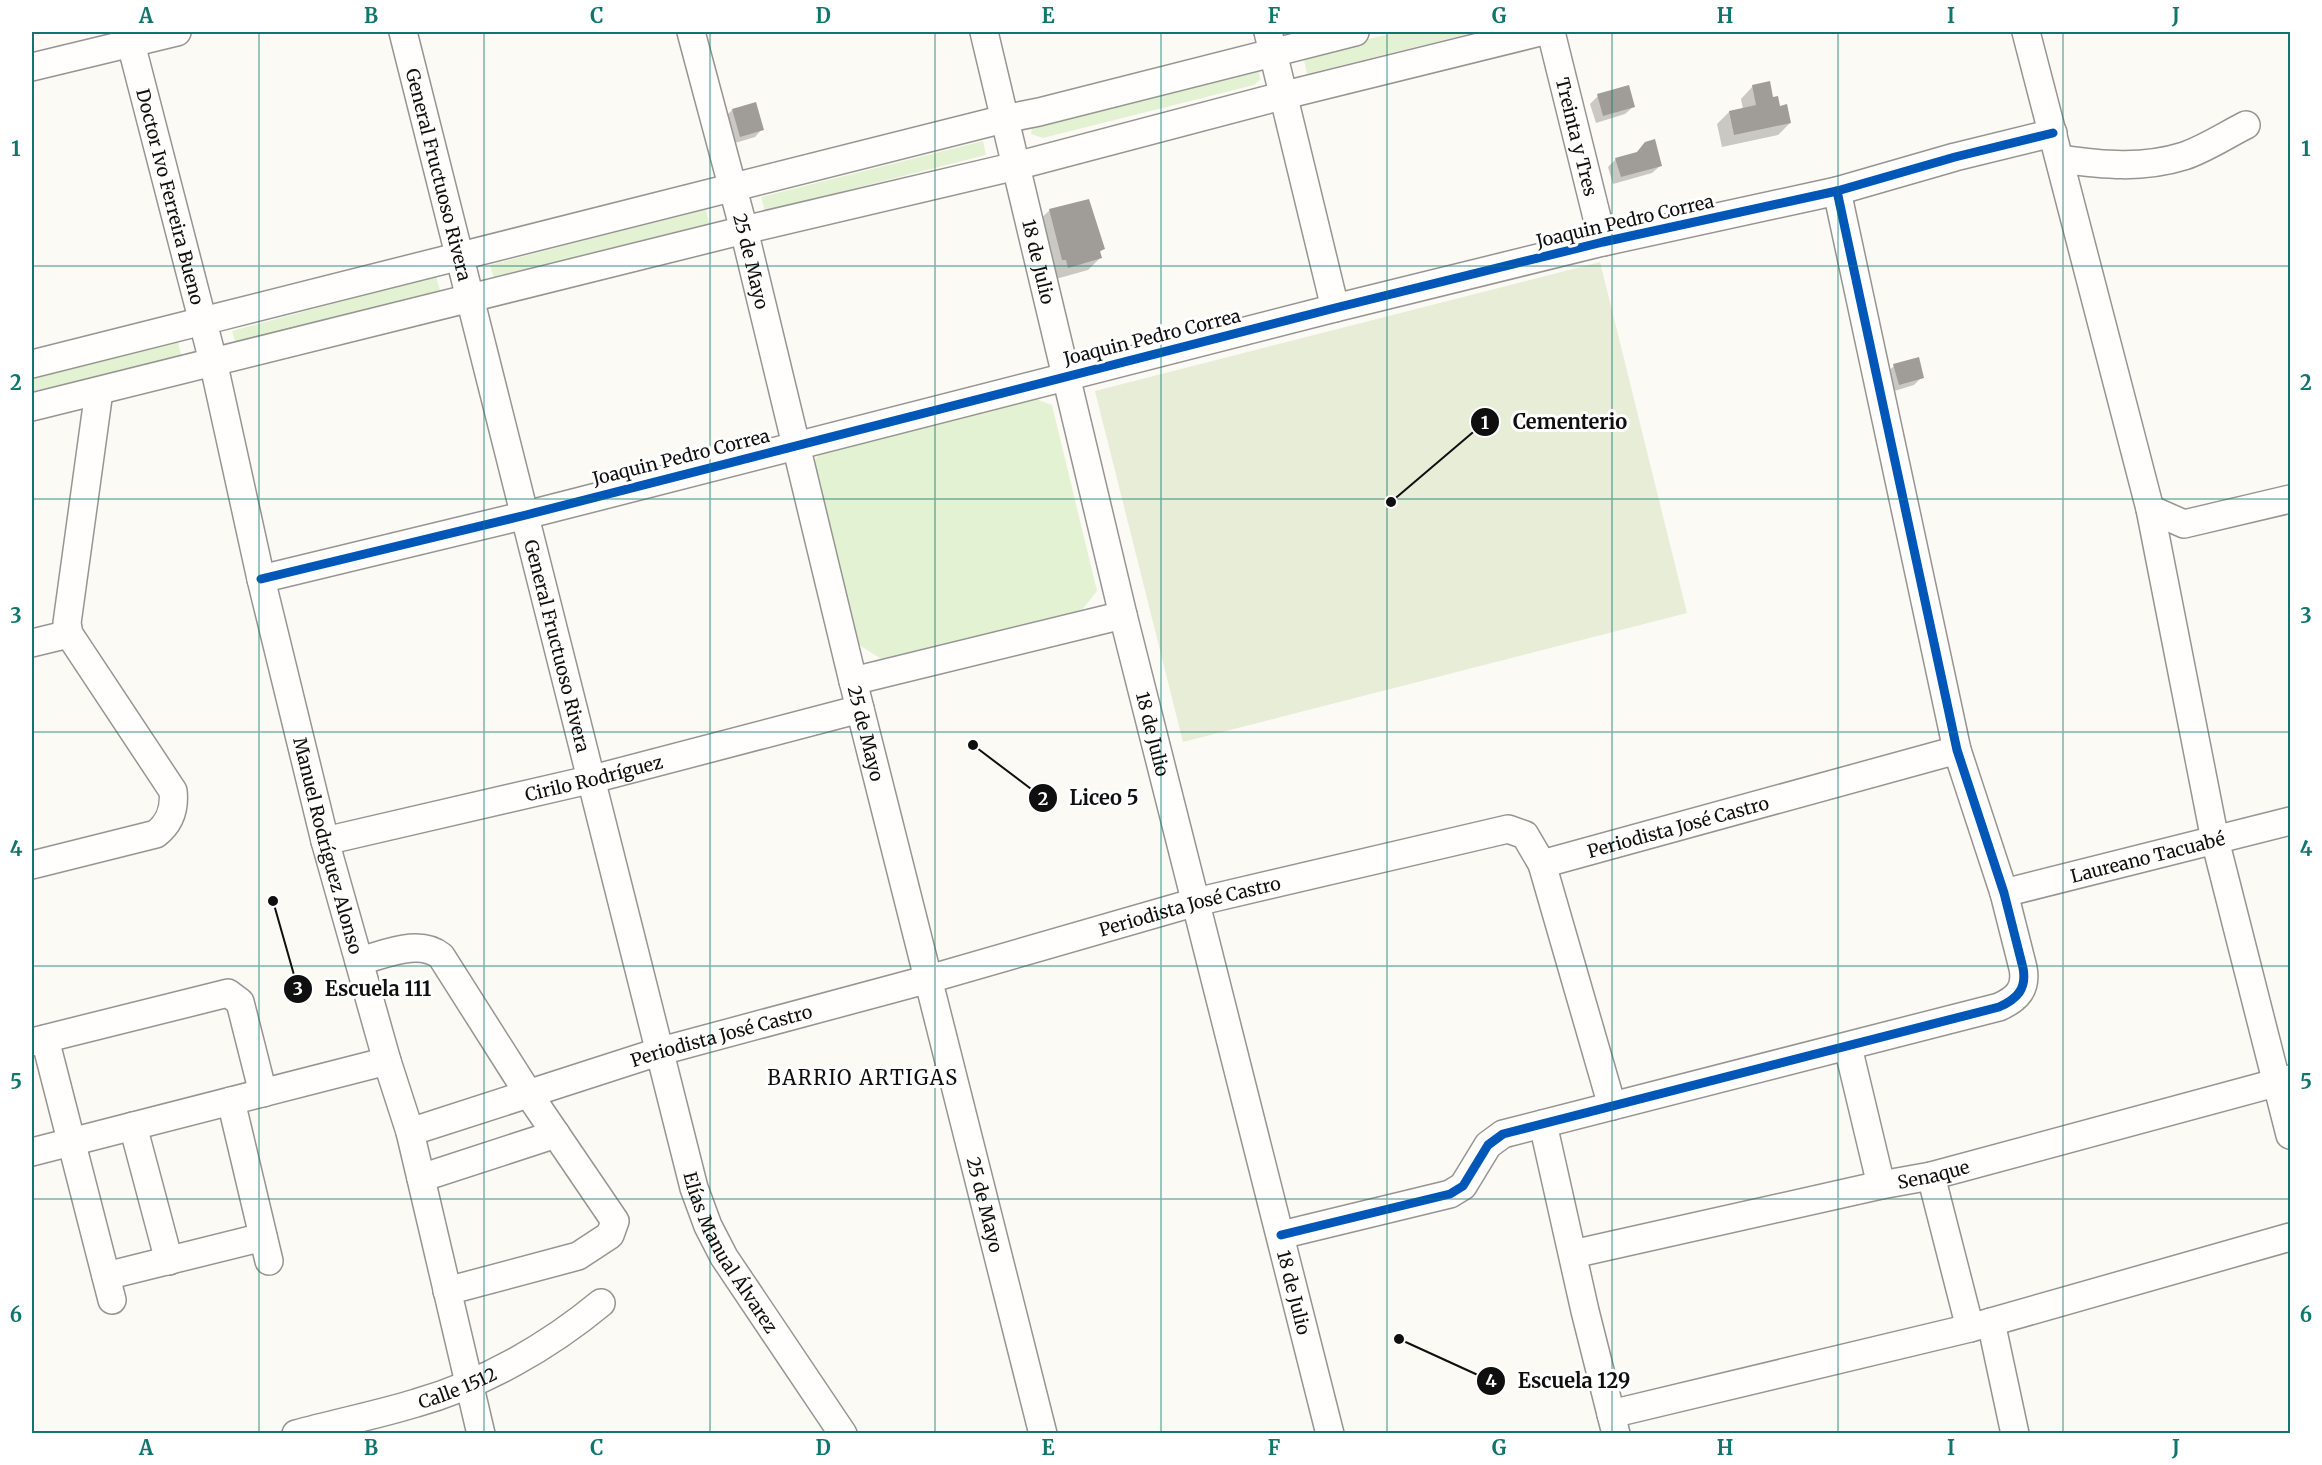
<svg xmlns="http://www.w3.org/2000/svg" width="2322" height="1465" font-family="Merriweather,serif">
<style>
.green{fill:#e4f2d4}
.cemetery{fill:#e7edd7}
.shadow{fill:#0003}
.building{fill:#a09d99}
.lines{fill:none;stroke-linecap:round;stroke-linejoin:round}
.minor-casing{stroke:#969592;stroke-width:30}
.minor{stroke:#fffefd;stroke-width:27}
.cycleway-casing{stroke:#fff;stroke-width:13}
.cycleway{stroke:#0057b8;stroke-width:9}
.grid{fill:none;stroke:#0f766e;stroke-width:1.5;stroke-opacity:0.55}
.labels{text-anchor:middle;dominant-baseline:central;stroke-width:6;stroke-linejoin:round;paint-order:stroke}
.street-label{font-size:18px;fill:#0f0f0f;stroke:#fff}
.neighbourhood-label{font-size:20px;letter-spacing:1.5px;fill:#0f0f0f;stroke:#fff}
.leader{fill:none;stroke:#0f0f0f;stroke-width:2}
.callout-dot{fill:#0f0f0f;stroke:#fff;stroke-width:2}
.mark-label{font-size:18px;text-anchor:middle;font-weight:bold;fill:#fff}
.callout-label{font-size:20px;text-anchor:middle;font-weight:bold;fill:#0f0f0f;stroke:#fff;stroke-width:6;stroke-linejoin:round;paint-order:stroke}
.neatline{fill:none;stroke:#0f766e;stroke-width:2}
.grid-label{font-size:20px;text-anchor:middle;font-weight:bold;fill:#0f766e}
</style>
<rect width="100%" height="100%" fill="#fcfaf4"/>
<g class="green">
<polygon points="1398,32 1476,32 1307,74 1303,55"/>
<polygon points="1259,69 1260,80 1254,85 1043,138 1031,134 1032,124"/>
<polygon points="983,141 986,155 765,211 761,197"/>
<polygon points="706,209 709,224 494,279 490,265"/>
<polygon points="436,276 440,290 236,345 232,331"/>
<polygon points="178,342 181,355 32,393 32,379"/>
<polygon points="1028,396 1052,405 1097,591 1078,615 883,660 859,645 813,462 826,446"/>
</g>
<polygon class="cemetery" points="1600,262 1687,613 1183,742 1095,391"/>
<g class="shadow">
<polygon points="1753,86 1772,99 1790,123 1778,135 1722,147 1717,124 1729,112 1743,109 1741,99"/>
<polygon points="1598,96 1633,107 1625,114 1596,123 1590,104"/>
<polygon points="732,110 762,129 755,137 732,144 724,118"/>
<polygon points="1646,143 1660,166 1652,173 1613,184 1608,167 1616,159 1635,154"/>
<polygon points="1050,210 1103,249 1099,253 1100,258 1088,270 1056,279 1037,222"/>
<polygon points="1894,366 1922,377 1914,385 1891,392 1886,373"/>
</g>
<g class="building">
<polygon points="1770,81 1773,97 1778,96 1780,106 1787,104 1791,123 1734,135 1729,111 1756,105 1752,85"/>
<polygon points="1629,85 1635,107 1603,116 1597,94"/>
<polygon points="756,102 764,130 740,137 732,109"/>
<polygon points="1655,139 1662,166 1621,177 1615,158 1637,152 1645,142"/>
<polygon points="1089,199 1105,249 1100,251 1102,258 1068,268 1066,260 1062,260 1049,209"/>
<polygon points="1919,357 1924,378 1899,385 1893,364"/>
</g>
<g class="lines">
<defs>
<g id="minor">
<path id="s1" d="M128 32 213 361 261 579 325 841 387 1061 410 1132 481 1434"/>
<path id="s2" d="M403 32 694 1188 708 1226 724 1257 843 1434"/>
<path id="s3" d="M691 32 744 230 853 681 1043 1434"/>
<path id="s4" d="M984 32 1123 615 1330 1434"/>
<polyline points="1268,32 1335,308"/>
<path id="s5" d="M1551 32 1603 242"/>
<polyline points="2026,32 2150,509 2215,840 2290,1135"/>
<polyline points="32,67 177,32"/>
<path d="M2061 159C2102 165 2143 169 2184 156 2205 149 2226 135 2246 125"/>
<path d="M32 364C356 283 679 199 1004 119L1039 112 1355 32"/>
<polyline points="32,407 744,230 1016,166 1285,95 1540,32"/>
<polyline points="2150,509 2184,524 2290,499"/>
<polyline points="261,579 526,515 1335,308 1603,242 1837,191 1955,157 2053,133"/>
<polyline points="32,643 69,634"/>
<polyline points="853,681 1123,615"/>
<path id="s6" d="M325 841 593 779 860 709"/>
<path id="s7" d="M1542 864 1957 750"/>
<path d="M32 865 156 834C170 823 175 809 173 791L69 634 67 623 99 391"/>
<path id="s8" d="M2004 893 2290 821"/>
<path d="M359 961C384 955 419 938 441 956L528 1093 615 1221 610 1235 578 1256 447 1291"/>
<polyline points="45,1039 112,1300"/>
<polyline points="32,1042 228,993 240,1002 263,1093"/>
<polyline points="1848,1047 1881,1185"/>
<polyline points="231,1101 269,1261"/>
<polyline points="1543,1124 1585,1311 1616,1434"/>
<polyline points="133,1126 169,1261"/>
<path id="s9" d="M410 1132 661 1051 929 979 1196 902 1508 829 1525 835 1542 864 1612 1106"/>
<polyline points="32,1152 387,1061"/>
<polyline points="1931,1176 1970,1328"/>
<polyline points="421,1178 556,1134"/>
<path d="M1281 1235 1450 1194 1463 1186 1488 1145 1503 1134 1999 1007C2017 999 2027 989 2023 968L2004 893 1957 750 1837 191"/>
<path id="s10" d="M1573 1254 1881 1185 1931 1176 2290 1079"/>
<polyline points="106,1276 263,1237"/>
<polyline points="1991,1322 2015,1434"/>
<polyline points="1611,1414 1970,1328 2290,1237"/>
<path id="s11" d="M296 1434C336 1423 377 1415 416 1403 483 1384 548 1347 601 1303"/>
</g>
</defs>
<use href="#minor" class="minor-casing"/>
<use href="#minor" class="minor"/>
<defs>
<g id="cycleway">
<polyline points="261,579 526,515 1335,308 1603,242 1837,191 1955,157 2053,133"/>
<path d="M1281 1235 1450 1194 1463 1186 1488 1145 1503 1134 1999 1007C2017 999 2027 989 2023 968L2004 893 1957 750 1837 191"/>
</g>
</defs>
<use href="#cycleway" class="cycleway-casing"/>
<use href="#cycleway" class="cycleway"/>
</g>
<path class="grid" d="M259 32V1434M484 32V1434M710 32V1434M935 32V1434M1161 32V1434M1387 32V1434M1612 32V1434M1838 32V1434M2063 32V1434M32 266H2290M32 499H2290M32 732H2290M32 966H2290M32 1199H2290"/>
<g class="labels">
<g class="street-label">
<text stroke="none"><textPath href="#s5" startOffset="108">Treinta y Tres</textPath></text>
<text stroke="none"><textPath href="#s2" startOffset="147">General Fructuoso Rivera</textPath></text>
<text stroke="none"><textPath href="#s1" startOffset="170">Doctor Ivo Ferreira Bueno</textPath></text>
<text transform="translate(1625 221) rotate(-13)">Joaquin Pedro Correa</text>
<text stroke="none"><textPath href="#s3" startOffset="237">25 de Mayo</textPath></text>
<text stroke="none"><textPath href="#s4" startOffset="236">18 de Julio</textPath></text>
<text transform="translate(1152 337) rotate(-14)">Joaquin Pedro Correa</text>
<text transform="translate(681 457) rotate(-14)">Joaquin Pedro Correa</text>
<text stroke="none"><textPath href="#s2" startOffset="633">General Fructuoso Rivera</textPath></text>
<text stroke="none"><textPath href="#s3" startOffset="723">25 de Mayo</textPath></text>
<text stroke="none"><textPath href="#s4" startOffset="722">18 de Julio</textPath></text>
<text stroke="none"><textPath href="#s6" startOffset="276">Cirilo Rodríguez</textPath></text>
<text stroke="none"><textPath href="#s7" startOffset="141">Periodista José Castro</textPath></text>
<text stroke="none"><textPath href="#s1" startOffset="838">Manuel Rodríguez Alonso</textPath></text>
<text stroke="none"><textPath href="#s8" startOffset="148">Laureano Tacuabé</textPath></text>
<text stroke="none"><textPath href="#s9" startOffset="812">Periodista José Castro</textPath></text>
<text stroke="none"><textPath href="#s9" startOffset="326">Periodista José Castro</textPath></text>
<text stroke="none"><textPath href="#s10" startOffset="369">Senaque</textPath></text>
<text stroke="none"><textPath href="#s3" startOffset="1209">25 de Mayo</textPath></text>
<text stroke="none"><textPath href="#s2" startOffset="1266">Elías Manual Álvarez</textPath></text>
<text stroke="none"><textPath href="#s4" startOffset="1298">18 de Julio</textPath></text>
<text stroke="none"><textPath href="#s11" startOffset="168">Calle 1512</textPath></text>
</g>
<g class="neighbourhood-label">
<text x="863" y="1077">BARRIO ARTIGAS</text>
</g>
</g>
<path class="leader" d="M1391 502L1485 422M973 745L1043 798M273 901L298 989M1399 1339L1491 1381"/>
<g class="callout-dot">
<circle cx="1391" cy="502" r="6"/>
<circle cx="973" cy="745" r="6"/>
<circle cx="273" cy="901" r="6"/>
<circle cx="1399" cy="1339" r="6"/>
<circle cx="1485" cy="422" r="15"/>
<circle cx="1043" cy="798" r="15"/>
<circle cx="298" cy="989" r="15"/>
<circle cx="1491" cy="1381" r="15"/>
</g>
<g class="mark-label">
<text x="1485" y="429">1</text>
<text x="1043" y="805">2</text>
<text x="298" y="995">3</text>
<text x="1491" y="1387">4</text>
</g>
<g class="callout-label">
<text x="1570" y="429">Cementerio</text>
<text x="1104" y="805">Liceo 5</text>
<text x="378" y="996">Escuela 111</text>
<text x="1574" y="1388">Escuela 129</text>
</g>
<rect width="2322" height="1465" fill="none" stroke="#ffffff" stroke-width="66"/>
<rect x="33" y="33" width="2256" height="1399" class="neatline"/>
<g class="grid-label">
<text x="146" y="23">A</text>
<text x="371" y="23">B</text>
<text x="597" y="23">C</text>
<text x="823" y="23">D</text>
<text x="1048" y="23">E</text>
<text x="1274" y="23">F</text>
<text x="1499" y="23">G</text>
<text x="1725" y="23">H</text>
<text x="1951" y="23">I</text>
<text x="2176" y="23">J</text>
<text x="16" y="156">1</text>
<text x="2306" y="156">1</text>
<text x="16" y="390">2</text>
<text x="2306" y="390">2</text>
<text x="16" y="623">3</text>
<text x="2306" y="623">3</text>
<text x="16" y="856">4</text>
<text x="2306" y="856">4</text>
<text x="16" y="1089">5</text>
<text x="2306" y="1089">5</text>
<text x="16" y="1322">6</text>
<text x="2306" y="1322">6</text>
<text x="146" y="1455">A</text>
<text x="371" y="1455">B</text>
<text x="597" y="1455">C</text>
<text x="823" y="1455">D</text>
<text x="1048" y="1455">E</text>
<text x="1274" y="1455">F</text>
<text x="1499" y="1455">G</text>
<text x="1725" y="1455">H</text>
<text x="1951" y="1455">I</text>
<text x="2176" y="1455">J</text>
</g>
</svg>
